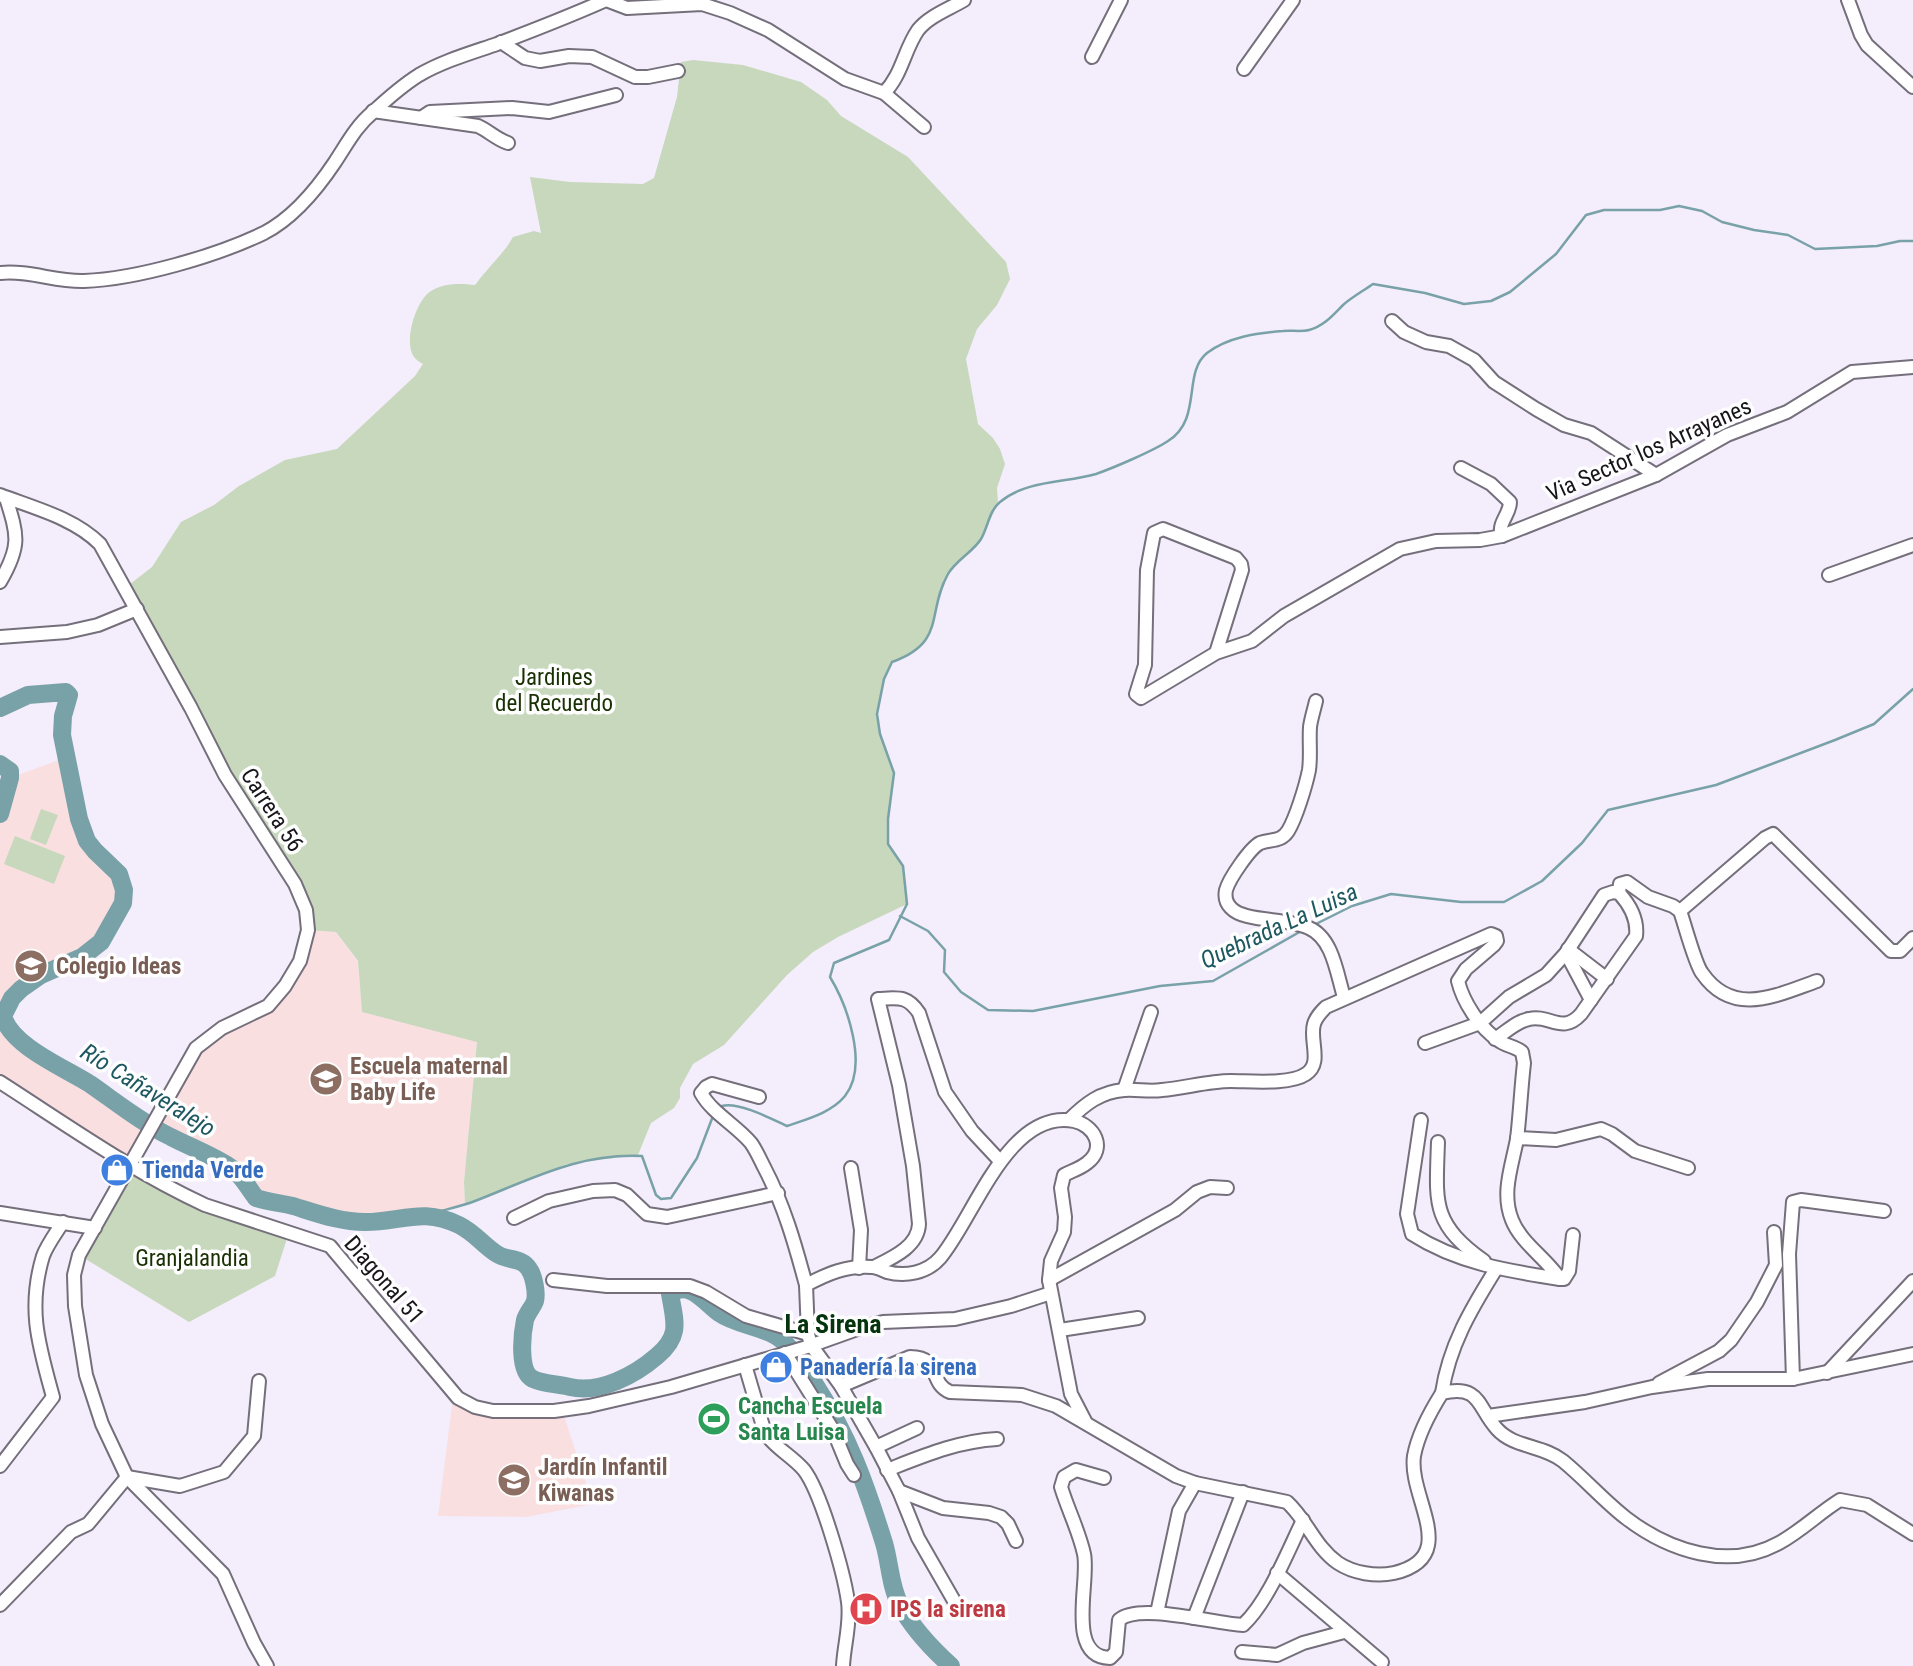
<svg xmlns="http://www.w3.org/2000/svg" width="1913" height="1666" font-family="'Roboto Condensed',sans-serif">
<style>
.education{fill:#fadfe1}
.green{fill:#c7d8bc}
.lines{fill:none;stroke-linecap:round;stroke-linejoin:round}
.stream{stroke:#78a2a8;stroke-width:2.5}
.river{stroke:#78a2a8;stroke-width:18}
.minor-casing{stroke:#746f7b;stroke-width:16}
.minor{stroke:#fff;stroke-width:12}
.labels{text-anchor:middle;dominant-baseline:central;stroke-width:7;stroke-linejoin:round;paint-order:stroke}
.street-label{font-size:23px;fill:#17151a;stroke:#fefefe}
.park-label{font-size:23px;fill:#193002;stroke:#fefefe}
.education-label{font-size:23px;font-weight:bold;fill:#785e54;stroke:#fefefe;text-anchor:start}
.shop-label{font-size:23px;font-weight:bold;fill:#366cbe;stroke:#fefefe;text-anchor:start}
.leisure-label{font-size:23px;font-weight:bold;fill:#27864d;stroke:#fefefe;text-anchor:start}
.health-label{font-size:23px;font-weight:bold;fill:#be3a42;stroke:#fefefe;text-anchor:start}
.water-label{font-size:24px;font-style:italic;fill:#1d5860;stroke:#fefefe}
.quarter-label{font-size:26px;font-weight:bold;fill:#05330e;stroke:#fefefe}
</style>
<rect width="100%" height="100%" fill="#f4edfb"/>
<g class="education">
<polygon points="67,757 79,819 87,841 102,858 117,870 124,890 123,903 101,942 82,957 41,975 12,998 3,1016 13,1032 35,1051 150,1125 196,1048 253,1015 285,986 308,930 336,932 358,962 362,1012 477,1041 464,1182 465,1204 427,1215 410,1215 402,1219 364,1222 309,1213 294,1207 256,1198 236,1171 196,1148 151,1126 130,1165 0,1082 0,814 10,778"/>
<polygon points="458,1398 475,1407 562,1410 593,1504 526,1517 438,1516 452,1405"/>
</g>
<g class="green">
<path d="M693 60 743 65 801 82 827 100 841 116 908 157 1006 262 1010 279 997 305 977 329 966 359 978 424 993 438 1000 449 1005 464 997 488 998 503 981 540 949 573 941 592 929 635 920 647 908 656 892 662 884 679 877 714 880 734 894 773 888 819V844L903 866 907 904 838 937 813 952 787 975 724 1045 693 1064 680 1088V1098L674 1108 651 1123 638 1155 567 1164 465 1204 464 1182 477 1042 362 1012 358 961 336 932 308 930 306 910 258 829 125 588 152 567 181 522 214 505 239 486 285 460 337 449 415 376 423 364C420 362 416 360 414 357 403 342 416 300 431 291 443 283 461 283 475 285 487 268 503 255 513 237L534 231 541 233 530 177 570 182 643 184 654 178 677 97 681 62Z"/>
<polygon points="41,809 58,815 46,845 30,839"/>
<polygon points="15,836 65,856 54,884 4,864"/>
<polygon points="130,1165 190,1199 289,1232 275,1276 189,1322 79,1255"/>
</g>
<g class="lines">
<g class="stream">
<polyline points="900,916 928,931 945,950 944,972 961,992 988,1010 1033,1011 1160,986 1213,981 1303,930"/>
<polyline points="1312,926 1352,906 1391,894 1461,902 1504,902 1542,881 1582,843 1608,810 1716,785 1835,740 1874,724 1913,689"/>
<path d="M722 1106C737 1101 772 1119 787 1126 807 1119 831 1113 845 1096 869 1066 847 1005 830 977L834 963 889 940 907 904 903 866 888 844V819L894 773 880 734 877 714 884 679 892 662C947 642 926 613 948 574 956 560 973 552 981 539 988 527 989 511 1000 502 1026 480 1065 483 1096 474 1113 468 1153 451 1168 441 1203 419 1182 373 1207 353 1228 337 1257 333 1283 331 1291 330 1301 332 1309 330 1324 326 1333 315 1343 305 1352 297 1363 291 1373 284L1425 293 1464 304 1491 301 1510 292 1556 254 1586 215 1604 210H1660L1679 206 1702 211 1722 222 1754 230 1788 235 1815 249 1877 246 1900 241H1913"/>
<path d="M427 1215C443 1210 459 1207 475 1201 532 1179 578 1153 642 1156L656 1195 661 1199 671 1198 697 1158 713 1116"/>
</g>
<g class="river">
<path d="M0 708 28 695 66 692 69 695 63 716 62 735 79 819 87 841 95 851 119 874 124 890 123 903 101 942 82 957 41 975 21 989 12 998 3 1016C11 1046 65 1068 90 1084 116 1102 142 1123 171 1137 192 1148 213 1155 233 1169 242 1176 249 1189 256 1198 268 1202 281 1203 293 1206 316 1213 340 1222 365 1222 402 1222 422 1207 459 1225 475 1233 483 1245 497 1254 507 1261 522 1257 529 1269 534 1276 537 1293 535 1301 533 1307 527 1313 525 1320 522 1334 518 1372 533 1379 543 1384 559 1384 570 1387 600 1394 635 1375 657 1356 681 1336 675 1322 670 1294 689 1279 705 1303 719 1313 739 1327 769 1326 786 1344 797 1355 806 1369 814 1383 849 1437 865 1482 884 1543 890 1563 890 1586 900 1605 913 1629 931 1648 951 1666"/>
<polyline points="0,764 10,771 10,778 0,814"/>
</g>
<defs>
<g id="minor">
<polyline points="1848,0 1861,35 1867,45 1913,87"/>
<polyline points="501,42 525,58 540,61 569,56 592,57 635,77 648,77 678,71"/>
<polyline points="1092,57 1121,0"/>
<polyline points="1244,69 1293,0"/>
<path d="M884 93C902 75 904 50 918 30 929 16 949 9 964 0"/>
<path d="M373 111 478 126C489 131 496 139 508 143"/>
<polyline points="421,118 430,112 512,108 549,112 616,95"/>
<path d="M0 273C29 270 56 282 84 281 137 279 216 256 264 233 293 218 317 189 335 162 347 144 356 126 373 112 387 99 403 85 419 75 443 61 471 53 497 44 534 30 570 16 606 0L627 8 702 4 730 13 768 30 845 79 884 93 924 127"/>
<polyline points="1392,321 1404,332 1426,342 1449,346 1474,360 1494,382 1536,409 1564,425 1591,433 1656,475"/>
<path d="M1461 468 1491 484 1510 502C1510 515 1497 523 1502 536"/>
<path d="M0 495C34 508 74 518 100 544L191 708 225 775 295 884 306 910 308 930 300 961 285 986 268 1006 222 1028 196 1048 79 1255 74 1275 75 1306 86 1375 102 1424 127 1477 223 1574 254 1643 267 1666"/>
<polyline points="1829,575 1913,545"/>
<path d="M0 582C21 546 18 536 6 498"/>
<polyline points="0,637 67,632 98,625 137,609"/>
<polyline points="1216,653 1242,570 1241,564 1236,558 1163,529 1154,533 1147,570 1145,665 1136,694 1141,698 1216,653 1252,641 1284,616 1400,549 1436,541 1480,540 1502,536 1656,475 1727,435 1787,412 1852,372 1913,367"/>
<path d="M1316 701C1314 710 1311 719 1310 727 1309 741 1311 756 1309 770 1306 785 1296 818 1288 831 1281 842 1271 839 1260 843 1250 848 1229 879 1226 890 1223 905 1234 913 1247 916 1266 921 1291 920 1309 928 1333 938 1337 975 1344 997"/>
<path d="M1619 893 1620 884 1627 882 1648 897 1673 906 1680 911C1685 925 1695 964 1702 973 1733 1018 1777 995 1817 981"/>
<polyline points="1680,911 1765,838 1773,834 1891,951 1900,951 1913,938"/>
<polyline points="1568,949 1607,979"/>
<polyline points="1566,953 1591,1000"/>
<path d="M1425 1043 1480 1023 1509 997 1546 975 1566 953 1604 895 1613 892 1619 893C1630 905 1638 919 1636 936L1581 1014C1562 1035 1550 1014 1529 1019 1517 1021 1506 1032 1495 1039"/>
<path d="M0 1082C67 1125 133 1172 205 1205L330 1246 458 1398 475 1407 493 1411H554L589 1406 671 1387 807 1347 863 1327 883 1322 955 1319 1011 1306 1051 1293"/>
<polyline points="1124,1090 1151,1012"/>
<path d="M759 1097 712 1084 706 1087 701 1093C712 1113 736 1125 751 1143 756 1150 760 1159 764 1167 784 1205 795 1244 806 1285"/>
<path d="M1069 1120C1085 1104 1100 1092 1124 1090 1137 1089 1149 1092 1162 1090 1185 1088 1208 1081 1231 1081 1250 1081 1290 1085 1306 1074 1323 1063 1309 1040 1314 1024 1316 1017 1321 1012 1326 1007L1491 934 1496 936 1497 941 1494 945 1466 969 1458 981C1463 1002 1480 1028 1498 1040 1505 1046 1515 1046 1522 1052L1524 1063C1521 1089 1520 1114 1517 1139 1512 1166 1501 1193 1512 1220 1521 1243 1546 1258 1560 1279 1508 1271 1457 1263 1412 1234L1407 1214 1421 1120"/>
<polyline points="1517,1138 1556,1140 1601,1129 1612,1134 1635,1151 1688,1168"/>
<path d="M1438 1142C1436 1203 1431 1223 1484 1261"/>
<polyline points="851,1168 861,1230 859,1268"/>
<polyline points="0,1213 95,1228"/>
<polyline points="514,1218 549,1201 593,1191 615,1190 627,1195 647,1214 667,1217 778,1193"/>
<path d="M874 1267C892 1258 918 1247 919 1224L913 1166 899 1085 878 999C898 998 907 995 919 1013L945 1092 972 1131 1000 1161"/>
<polyline points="1560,1279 1564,1279 1569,1271 1573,1235"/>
<polyline points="553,1280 607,1286 690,1286 706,1292 746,1316 808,1334"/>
<polyline points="1049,1280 1175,1210 1197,1192 1210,1187 1227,1188"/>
<polyline points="1060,1330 1138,1318"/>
<polyline points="785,1353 833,1430 847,1464 854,1475"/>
<path d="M745 1365 765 1433C775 1448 792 1456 804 1470 821 1492 844 1573 848 1602 851 1623 844 1645 843 1666"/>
<polyline points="1827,1373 1913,1281"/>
<polyline points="1793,1379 1789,1254 1793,1202 1801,1200 1884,1211"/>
<polyline points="1659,1383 1719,1351 1731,1340 1757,1302 1776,1265 1774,1232"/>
<path d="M841 1386 910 1357C942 1357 928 1383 950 1392L1022 1395 1056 1406 1176 1476 1195 1483 1287 1502C1307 1520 1315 1547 1338 1563 1353 1573 1376 1577 1394 1573 1462 1557 1408 1498 1414 1456 1418 1434 1430 1412 1442 1393 1481 1384 1477 1407 1497 1429 1514 1448 1543 1445 1563 1461 1585 1479 1604 1501 1626 1518 1669 1551 1729 1571 1779 1543 1801 1531 1819 1513 1840 1500L1867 1505 1913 1534"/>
<path d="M1442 1393C1449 1346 1471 1309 1496 1269"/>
<polyline points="1488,1416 1585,1402 1652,1387 1708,1379 1793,1379 1913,1354"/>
<polyline points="876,1447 917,1428"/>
<path d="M0 1466 53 1397C39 1346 27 1309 43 1256 47 1245 56 1233 63 1222"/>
<path d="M887 1470C923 1456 958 1441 997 1439"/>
<path d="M1104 1478 1076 1470 1064 1477 1061 1487C1068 1510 1079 1531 1084 1554 1090 1581 1065 1657 1110 1658L1116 1652 1119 1620C1139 1602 1215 1624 1243 1625 1268 1602 1288 1551 1303 1520"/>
<polyline points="899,1491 943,1508 989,1513 1001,1517 1008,1524 1016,1541"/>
<polyline points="1277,1573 1382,1662"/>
<polyline points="0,1605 71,1532 88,1524 127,1477 180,1486 224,1472 254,1436 259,1381"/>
<path d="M957 1606 918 1538 899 1491 876 1447 841 1386 811 1345 808 1334 806 1285C827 1274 847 1265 872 1267 877 1267 882 1270 887 1272 905 1277 927 1273 940 1258 973 1220 1008 1108 1074 1121 1094 1125 1107 1148 1087 1163 1081 1168 1072 1171 1064 1175L1061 1188 1065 1217 1064 1232 1051 1261 1049 1280 1071 1394 1085 1421"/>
<polyline points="1157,1613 1179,1511 1195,1483"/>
<polyline points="1194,1618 1243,1492"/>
<polyline points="1242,1652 1277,1655 1303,1643 1344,1632"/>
</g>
</defs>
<use href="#minor" class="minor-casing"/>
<use href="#minor" class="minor"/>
</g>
<defs>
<symbol id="school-disc" viewBox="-11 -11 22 22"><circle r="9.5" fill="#8d6e63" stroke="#fefefe"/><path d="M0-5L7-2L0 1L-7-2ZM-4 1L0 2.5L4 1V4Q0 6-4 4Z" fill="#fff"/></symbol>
<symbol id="shop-disc" viewBox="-11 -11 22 22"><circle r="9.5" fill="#3f7fe0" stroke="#fefefe"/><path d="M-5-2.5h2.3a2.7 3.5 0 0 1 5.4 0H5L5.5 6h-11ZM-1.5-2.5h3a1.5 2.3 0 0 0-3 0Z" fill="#fff"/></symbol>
<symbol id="stadium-disc" viewBox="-11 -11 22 22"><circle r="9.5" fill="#2e9e5b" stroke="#fefefe"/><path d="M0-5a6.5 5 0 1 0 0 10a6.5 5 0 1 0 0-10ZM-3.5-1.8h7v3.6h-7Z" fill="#fff"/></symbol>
<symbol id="hospital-disc" viewBox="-11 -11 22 22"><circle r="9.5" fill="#e0444e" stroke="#fefefe"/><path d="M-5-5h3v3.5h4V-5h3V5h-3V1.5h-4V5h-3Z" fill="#fff"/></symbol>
</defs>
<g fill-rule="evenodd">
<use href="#school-disc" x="12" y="947" width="38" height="38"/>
<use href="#school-disc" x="307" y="1060" width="38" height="38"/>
<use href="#shop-disc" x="98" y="1151" width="38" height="38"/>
<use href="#shop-disc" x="757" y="1348" width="38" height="38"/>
<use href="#stadium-disc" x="695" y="1400" width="38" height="38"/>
<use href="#school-disc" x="495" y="1461" width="38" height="38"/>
<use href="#hospital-disc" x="847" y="1590" width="38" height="38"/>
</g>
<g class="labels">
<g class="street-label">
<text transform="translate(1649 450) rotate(-24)">Via Sector los Arrayanes</text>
<text transform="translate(272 810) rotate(57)">Carrera 56</text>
<text transform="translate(384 1280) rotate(49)">Diagonal 51</text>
</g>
<g class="park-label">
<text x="554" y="677">Jardines<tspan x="554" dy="26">del Recuerdo</tspan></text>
<text x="192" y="1258">Granjalandia</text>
</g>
<g class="education-label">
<text x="56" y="966">Colegio Ideas</text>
<text x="350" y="1066">Escuela maternal<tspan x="350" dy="26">Baby Life</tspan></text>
<text x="538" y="1467">Jardín Infantil<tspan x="538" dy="26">Kiwanas</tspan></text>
</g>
<g class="shop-label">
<text x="142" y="1170">Tienda Verde</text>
<text x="800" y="1367">Panadería la sirena</text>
</g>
<g class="leisure-label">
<text x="738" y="1406">Cancha Escuela<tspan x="738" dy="26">Santa Luisa</tspan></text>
</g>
<g class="health-label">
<text x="890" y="1609">IPS la sirena</text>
</g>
<g class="water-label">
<text transform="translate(1279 926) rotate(-25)">Quebrada La Luisa</text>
<text transform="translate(148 1090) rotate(32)">Río Cañaveralejo</text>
</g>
<g class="quarter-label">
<text x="833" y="1324">La Sirena</text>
</g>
</g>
</svg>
